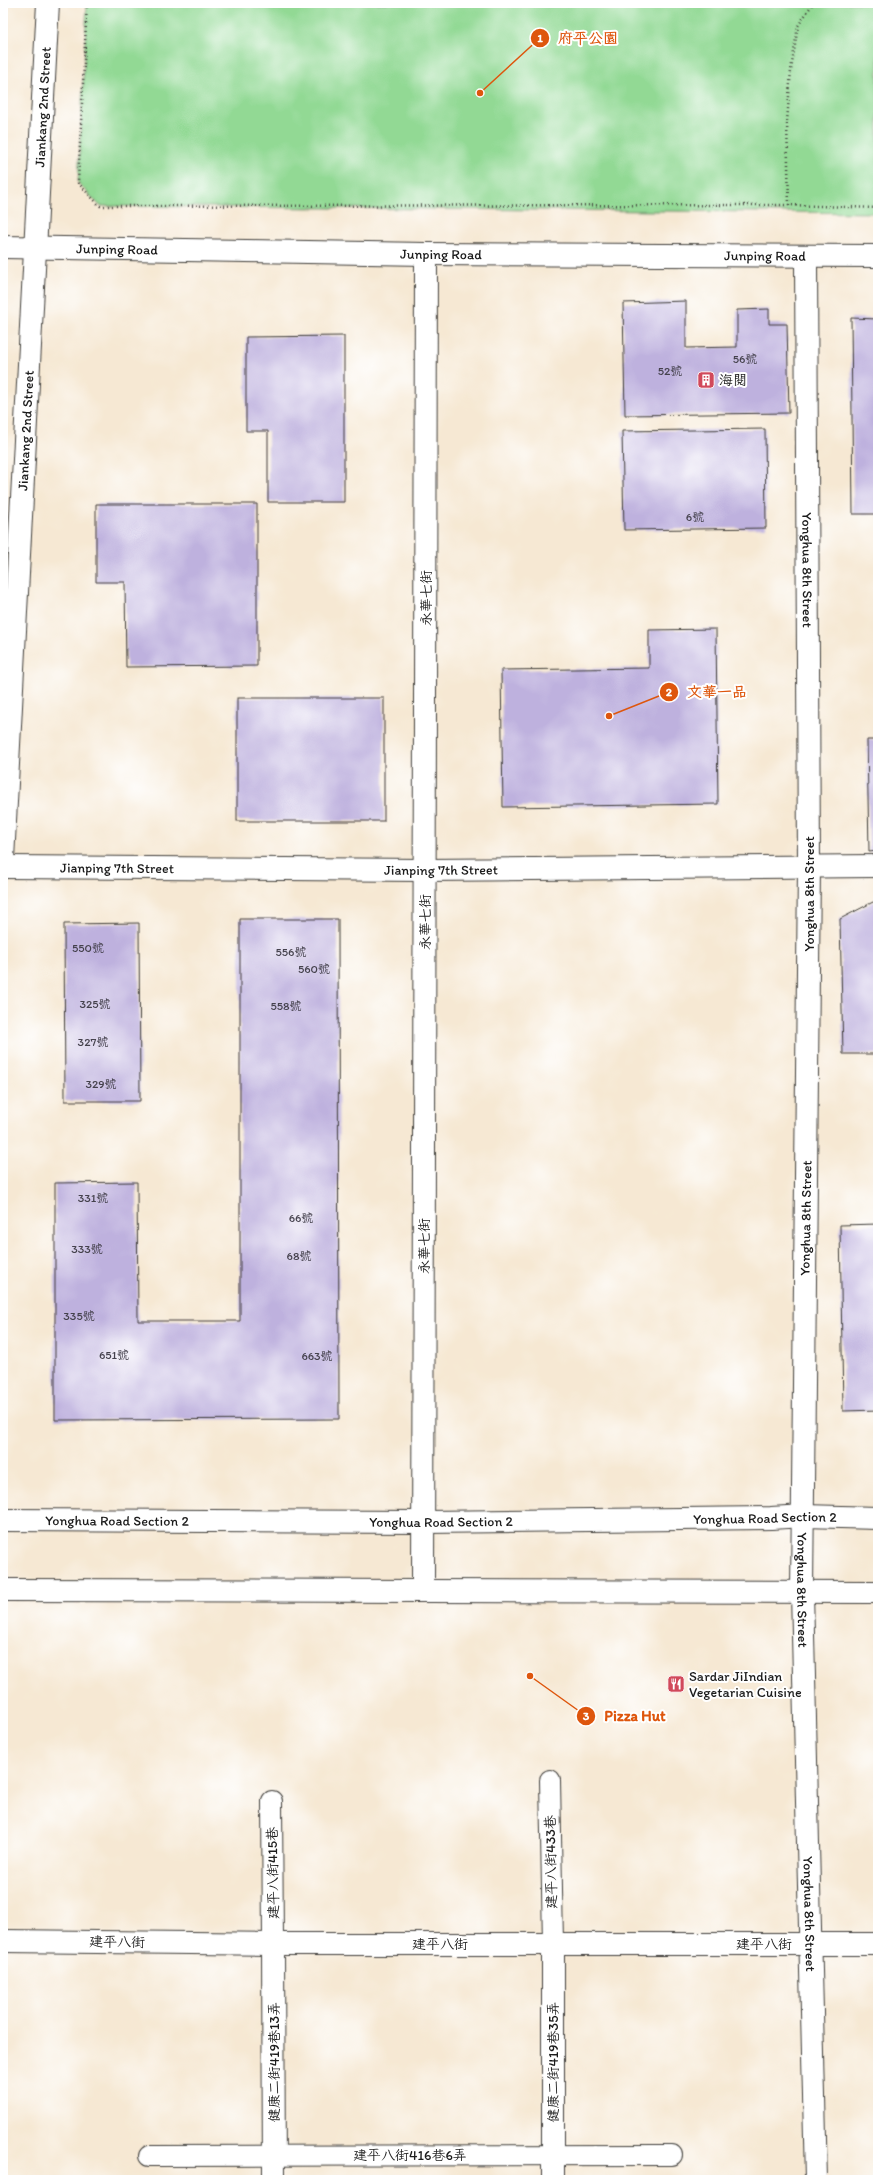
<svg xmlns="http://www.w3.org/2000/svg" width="881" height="2183" font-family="Itim,'LXGW WenKai TC',sans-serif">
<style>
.green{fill:#92d994;stroke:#577a58}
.building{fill:#beb1de}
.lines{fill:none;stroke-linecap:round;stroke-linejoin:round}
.service-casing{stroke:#3d3b37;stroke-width:22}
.minor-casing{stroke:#3d3b37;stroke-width:24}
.tertiary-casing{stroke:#3d3b37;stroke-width:24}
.path{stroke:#3d3b37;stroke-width:2.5;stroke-dasharray:1 3;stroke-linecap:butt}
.service{stroke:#fff;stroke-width:20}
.minor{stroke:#fff;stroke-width:22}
.tertiary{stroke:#fff;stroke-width:22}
.labels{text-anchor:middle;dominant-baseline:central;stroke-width:4;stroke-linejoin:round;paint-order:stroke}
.number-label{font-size:12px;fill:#44414c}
.street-label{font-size:14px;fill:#1c1c1c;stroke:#fff}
.poi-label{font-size:14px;fill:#1c1c1c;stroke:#fff;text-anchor:start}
.leader{fill:none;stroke:#de560d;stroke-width:1.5}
.callout-dot{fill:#de560d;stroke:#fff;stroke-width:1.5}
.mark-label{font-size:12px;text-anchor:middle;font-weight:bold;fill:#fff}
.callout-label{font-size:15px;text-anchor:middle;font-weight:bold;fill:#de560d;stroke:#fff;stroke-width:4;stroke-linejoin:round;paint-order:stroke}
</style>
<rect width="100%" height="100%" fill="#fff"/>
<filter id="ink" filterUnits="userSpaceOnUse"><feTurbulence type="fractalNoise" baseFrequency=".025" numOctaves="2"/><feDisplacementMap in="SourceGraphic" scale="8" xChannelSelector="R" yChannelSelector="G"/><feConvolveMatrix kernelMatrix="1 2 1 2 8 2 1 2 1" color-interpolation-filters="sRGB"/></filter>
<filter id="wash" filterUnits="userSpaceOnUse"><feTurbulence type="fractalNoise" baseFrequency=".012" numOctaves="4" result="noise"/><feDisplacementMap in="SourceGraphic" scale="16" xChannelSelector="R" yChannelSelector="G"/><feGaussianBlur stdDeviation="0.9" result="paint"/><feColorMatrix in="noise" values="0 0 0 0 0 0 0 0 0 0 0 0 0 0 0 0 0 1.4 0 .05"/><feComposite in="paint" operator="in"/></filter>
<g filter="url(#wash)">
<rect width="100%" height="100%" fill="#f6e8d3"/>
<polygon class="green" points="87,3 878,3 878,213 100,206 78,183"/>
<g id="blocks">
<g class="building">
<polygon points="686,301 686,348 737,347 737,310 769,309 769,324 787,324 789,413 625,415 623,303"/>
<polygon points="851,318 878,319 878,514 853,514"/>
<polygon points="344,336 344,502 268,502 268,431 246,431 246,337"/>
<polygon points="765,429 766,528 624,530 622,431"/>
<polygon points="96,504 257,504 257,666 126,667 125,582 96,582"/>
<polygon points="716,629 718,804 503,807 501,670 649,668 649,630"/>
<rect x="237" y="698" width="147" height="123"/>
<polygon points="867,740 878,740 878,851 869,852"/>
<polygon points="873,902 878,902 878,1054 843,1054 840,919"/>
<polygon points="240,919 338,919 339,1419 55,1420 55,1183 137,1182 138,1321 240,1321"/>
<polygon points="139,923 140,1101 65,1101 64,924"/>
<polygon points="878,1224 878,1410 843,1411 840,1225"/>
</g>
</g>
</g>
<g filter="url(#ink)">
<use href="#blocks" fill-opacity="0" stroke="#3d3b37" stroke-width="1"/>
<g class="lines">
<defs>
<g id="service">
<polyline points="550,1780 553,1944"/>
<polyline points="272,1801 273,1944"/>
<polyline points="149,2156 672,2155"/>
</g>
<g id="minor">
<path id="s1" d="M3 247 426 254 878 256"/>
<path id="s2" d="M806 256 809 866 802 1592 816 2180"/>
<path id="s3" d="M3 859 48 3"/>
<path id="s4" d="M3 867 425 870 878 866"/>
<polyline points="423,1591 426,254"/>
<polyline points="3,1941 273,1944 878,1944"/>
<polyline points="273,1944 274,2180"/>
<polyline points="553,1944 553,2180"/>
</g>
<g id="tertiary">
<path id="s5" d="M3 1520 424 1522 771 1518 804 1516 878 1518"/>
<polyline points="3,1590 878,1592"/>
</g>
</defs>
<use href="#service" class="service-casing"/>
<use href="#minor" class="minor-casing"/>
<use href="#tertiary" class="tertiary-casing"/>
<g class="path">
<polyline points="87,3 78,183 100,206 789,205 878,208"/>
<polyline points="789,205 787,122 791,70 798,26 813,3"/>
</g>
<use href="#service" class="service"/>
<use href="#minor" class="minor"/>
<use href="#tertiary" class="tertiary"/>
</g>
</g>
<defs>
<symbol id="building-square" viewBox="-11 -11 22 22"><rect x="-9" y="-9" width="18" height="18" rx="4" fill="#d1495b" stroke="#fff"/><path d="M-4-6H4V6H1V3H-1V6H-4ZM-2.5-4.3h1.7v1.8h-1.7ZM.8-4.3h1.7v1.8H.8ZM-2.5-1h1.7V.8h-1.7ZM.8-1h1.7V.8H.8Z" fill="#fff"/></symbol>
<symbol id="restaurant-square" viewBox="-11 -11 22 22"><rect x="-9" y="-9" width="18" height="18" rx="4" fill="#d1495b" stroke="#fff"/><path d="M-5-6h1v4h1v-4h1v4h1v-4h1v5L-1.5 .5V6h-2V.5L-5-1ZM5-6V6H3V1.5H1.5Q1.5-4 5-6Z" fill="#fff"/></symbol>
</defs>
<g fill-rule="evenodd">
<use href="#building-square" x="696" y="370" width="20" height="20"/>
<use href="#restaurant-square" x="666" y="1674" width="20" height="20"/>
</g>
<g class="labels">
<g class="number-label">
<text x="745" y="359">56號</text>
<text x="670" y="371">52號</text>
<text x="695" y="517">6號</text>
<text x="88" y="948">550號</text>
<text x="291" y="952">556號</text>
<text x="314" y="969">560號</text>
<text x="95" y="1004">325號</text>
<text x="286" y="1006">558號</text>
<text x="93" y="1042">327號</text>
<text x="101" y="1084">329號</text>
<text x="93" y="1198">331號</text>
<text x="301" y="1218">66號</text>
<text x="87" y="1249">333號</text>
<text x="299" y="1256">68號</text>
<text x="79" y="1316">335號</text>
<text x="114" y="1355">651號</text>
<text x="317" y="1356">663號</text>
</g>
<g class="street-label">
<text stroke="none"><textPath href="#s3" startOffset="753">Jiankang 2nd Street</textPath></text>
<text stroke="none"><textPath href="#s1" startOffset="114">Junping Road</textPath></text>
<text stroke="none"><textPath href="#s1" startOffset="438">Junping Road</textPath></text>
<text stroke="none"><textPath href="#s1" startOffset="762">Junping Road</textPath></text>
<text stroke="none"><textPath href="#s3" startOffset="429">Jiankang 2nd Street</textPath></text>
<text stroke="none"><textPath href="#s2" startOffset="314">Yonghua 8th Street</textPath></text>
<text transform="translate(426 598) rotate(-90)">永華七街</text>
<text stroke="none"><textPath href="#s4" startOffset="114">Jianping 7th Street</textPath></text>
<text stroke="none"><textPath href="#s4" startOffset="438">Jianping 7th Street</textPath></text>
<text transform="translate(809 894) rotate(-90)">Yonghua 8th Street</text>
<text transform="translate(425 922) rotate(-90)">永華七街</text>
<text transform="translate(806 1218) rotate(-89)">Yonghua 8th Street</text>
<text transform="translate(424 1246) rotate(-90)">永華七街</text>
<text stroke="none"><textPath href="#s5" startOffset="762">Yonghua Road Section 2</textPath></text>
<text stroke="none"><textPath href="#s5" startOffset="114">Yonghua Road Section 2</textPath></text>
<text stroke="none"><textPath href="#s5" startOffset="438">Yonghua Road Section 2</textPath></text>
<text stroke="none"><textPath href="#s2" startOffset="1334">Yonghua 8th Street</textPath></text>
<text transform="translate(551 1862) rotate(-91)">建平八街433巷</text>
<text transform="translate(273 1873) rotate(-91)">建平八街415巷</text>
<text stroke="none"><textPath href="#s2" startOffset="1658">Yonghua 8th Street</textPath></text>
<text transform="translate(117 1942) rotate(1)">建平八街</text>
<text x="440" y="1944">建平八街</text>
<text x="764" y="1944">建平八街</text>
<text transform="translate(274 2062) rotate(-90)">健康二街419巷13弄</text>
<text transform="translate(553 2062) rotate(-90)">健康二街419巷35弄</text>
<text x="410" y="2155">建平八街416巷6弄</text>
</g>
<g class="poi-label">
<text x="719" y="380">海閱</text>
<text x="689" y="1676">Sardar JiIndian<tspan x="689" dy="16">Vegetarian Cuisine</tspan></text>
</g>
</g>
<path class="leader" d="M480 93L540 38M609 716L669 692M530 1676L586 1716"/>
<g class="callout-dot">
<circle cx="480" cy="93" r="4"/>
<circle cx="609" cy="716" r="4"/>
<circle cx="530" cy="1676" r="4"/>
<circle cx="540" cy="38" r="10"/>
<circle cx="669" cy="692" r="10"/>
<circle cx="586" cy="1716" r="10"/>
</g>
<g class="mark-label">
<text x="540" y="42">1</text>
<text x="669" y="696">2</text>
<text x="586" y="1720">3</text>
</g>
<g class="callout-label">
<text x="588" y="43">府平公園</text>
<text x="717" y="697">文華一品</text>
<text x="635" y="1721">Pizza Hut</text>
</g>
<rect width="881" height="2183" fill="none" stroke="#fff" stroke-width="16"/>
</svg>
